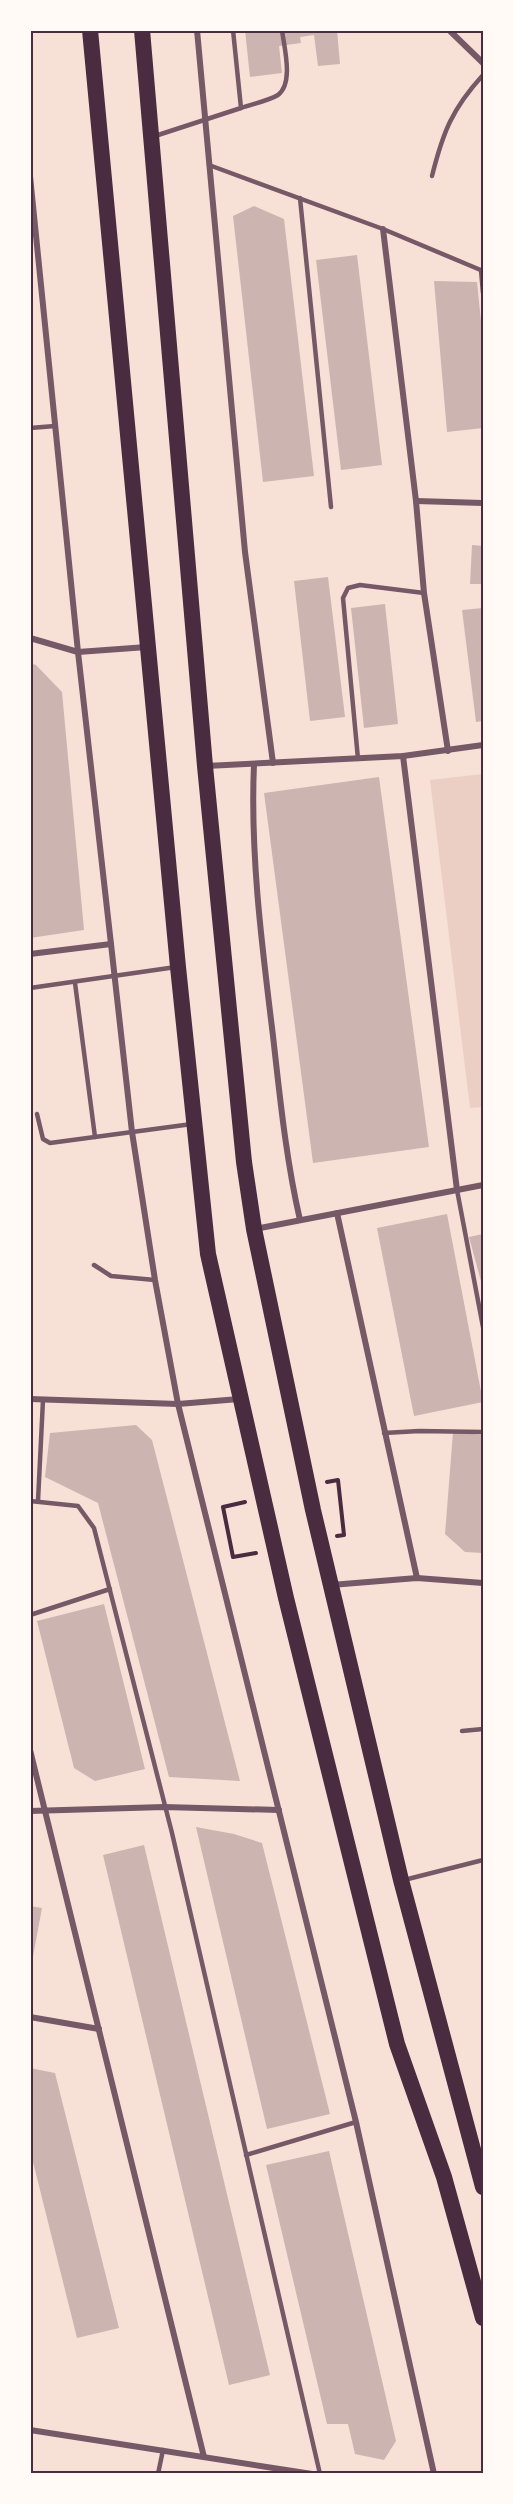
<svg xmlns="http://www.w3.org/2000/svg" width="513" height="2504" font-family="Commissioner,sans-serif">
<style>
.green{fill:#ebcfc5}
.building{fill:#ccb4b1}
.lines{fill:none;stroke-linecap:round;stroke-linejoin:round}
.path{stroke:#4a2c40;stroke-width:4}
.service{stroke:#755966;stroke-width:4.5}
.minor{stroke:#755966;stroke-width:6}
.trunk{stroke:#4a2c40;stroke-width:16}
.neatline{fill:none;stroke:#4a2c40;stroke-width:2}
</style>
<rect width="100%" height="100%" fill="#f7e1d7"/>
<polygon class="green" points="483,774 483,1107 470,1108 430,780"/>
<g class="building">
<polygon points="245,30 337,30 340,64 318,66 314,35 300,37 301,43 279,46 282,73 250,77"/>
<polygon points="254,206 284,219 314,476 263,482 233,216"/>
<polygon points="357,255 382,465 341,470 316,260"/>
<polygon points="434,281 477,282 483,341 483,428 447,432"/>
<polygon points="472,545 483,546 483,584 470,584"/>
<polygon points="328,577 345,717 310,721 294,581"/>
<polygon points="385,604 398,724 364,728 351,608"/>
<polygon points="483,608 483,721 476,722 462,610"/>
<polygon points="30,663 36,665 62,692 84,930 30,938"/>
<polygon points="379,777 429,1147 313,1163 264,793"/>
<polygon points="447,1214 483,1402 414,1416 377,1228"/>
<polygon points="483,1234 483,1285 482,1285 469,1237"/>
<polygon points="136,1425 152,1440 240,1781 169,1777 98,1503 45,1477 50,1433"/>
<polygon points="453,1432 483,1435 483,1553 465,1552 445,1534"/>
<polygon points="104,1604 145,1769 95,1781 74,1768 37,1621"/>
<polygon points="196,1827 234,1834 262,1843 330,2114 267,2129"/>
<polygon points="144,1845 270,2375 229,2385 103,1855"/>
<polygon points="30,1906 42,1908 31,1967 30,1967"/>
<polygon points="30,2068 55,2073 119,2328 77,2338 30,2150"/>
<polygon points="329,2151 396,2441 384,2460 355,2454 348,2424 327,2424 266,2165"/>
</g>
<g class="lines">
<g class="path">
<polyline points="327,1482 338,1480 344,1535 337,1536"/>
<polyline points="245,1502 223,1507 233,1557 256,1553"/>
</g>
<g class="service">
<path d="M241 108C252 104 268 101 278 95 294 83 284 47 282 30"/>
<polyline points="155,136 241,108 233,30"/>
<polyline points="209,165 383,229 483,271"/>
<path d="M432 176C443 132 452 109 483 75"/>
<polyline points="300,198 331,507"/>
<polyline points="481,270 483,293"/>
<polyline points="30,428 55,426"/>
<polyline points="358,759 343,598 348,588 360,585 424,593"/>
<polyline points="75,983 95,1137"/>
<polyline points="30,988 176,967"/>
<polyline points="37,1114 43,1139 50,1143 192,1124"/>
<polyline points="457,1190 483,1327"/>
<polyline points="94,1265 111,1276 155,1280"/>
<polyline points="384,1433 419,1431 483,1432"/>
<polyline points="30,1501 78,1506 94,1528 172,1833 320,2474"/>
<polyline points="38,1501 43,1400"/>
<polyline points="30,1615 110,1589"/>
<polyline points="462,1731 483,1729"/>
<polyline points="404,1880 483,1860"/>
<polyline points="246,2155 356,2122"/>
<polyline points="158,2474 163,2450"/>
</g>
<g class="minor">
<polyline points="197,30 245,552 273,763"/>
<polyline points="449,30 483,63"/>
<polyline points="30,176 78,652 111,944 132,1132 155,1280 178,1404 356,2122 434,2474"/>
<polyline points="383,229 416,501 424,593 448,751"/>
<polyline points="416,501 483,503"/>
<polyline points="30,638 78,652 147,647"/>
<polyline points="403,756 457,1190"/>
<path d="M254 764C250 854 262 946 273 1036 280 1098 286 1159 300 1220"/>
<polyline points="206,766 403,756 483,745"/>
<polyline points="30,954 111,944"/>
<polyline points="337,1213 417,1578"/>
<polyline points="255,1229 483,1185"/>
<polyline points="30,1399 178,1404 239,1399"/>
<polyline points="331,1585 417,1578 483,1583"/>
<polyline points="30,1750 204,2457"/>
<polyline points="30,1811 164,1807 279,1810"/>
<polyline points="30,2017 99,2029"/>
<polyline points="30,2430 312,2474"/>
<polyline points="482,2474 483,2473"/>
</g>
<g class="trunk">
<polyline points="90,30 178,967 208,1254 286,1598 397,2044 444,2177 483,2318"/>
<polyline points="142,30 205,766 244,1162 254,1229 313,1510 401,1880 483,2187"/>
</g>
</g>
<rect width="513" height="2504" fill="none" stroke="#fffaf5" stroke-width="63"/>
<rect x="32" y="32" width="450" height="2440" class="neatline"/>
</svg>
